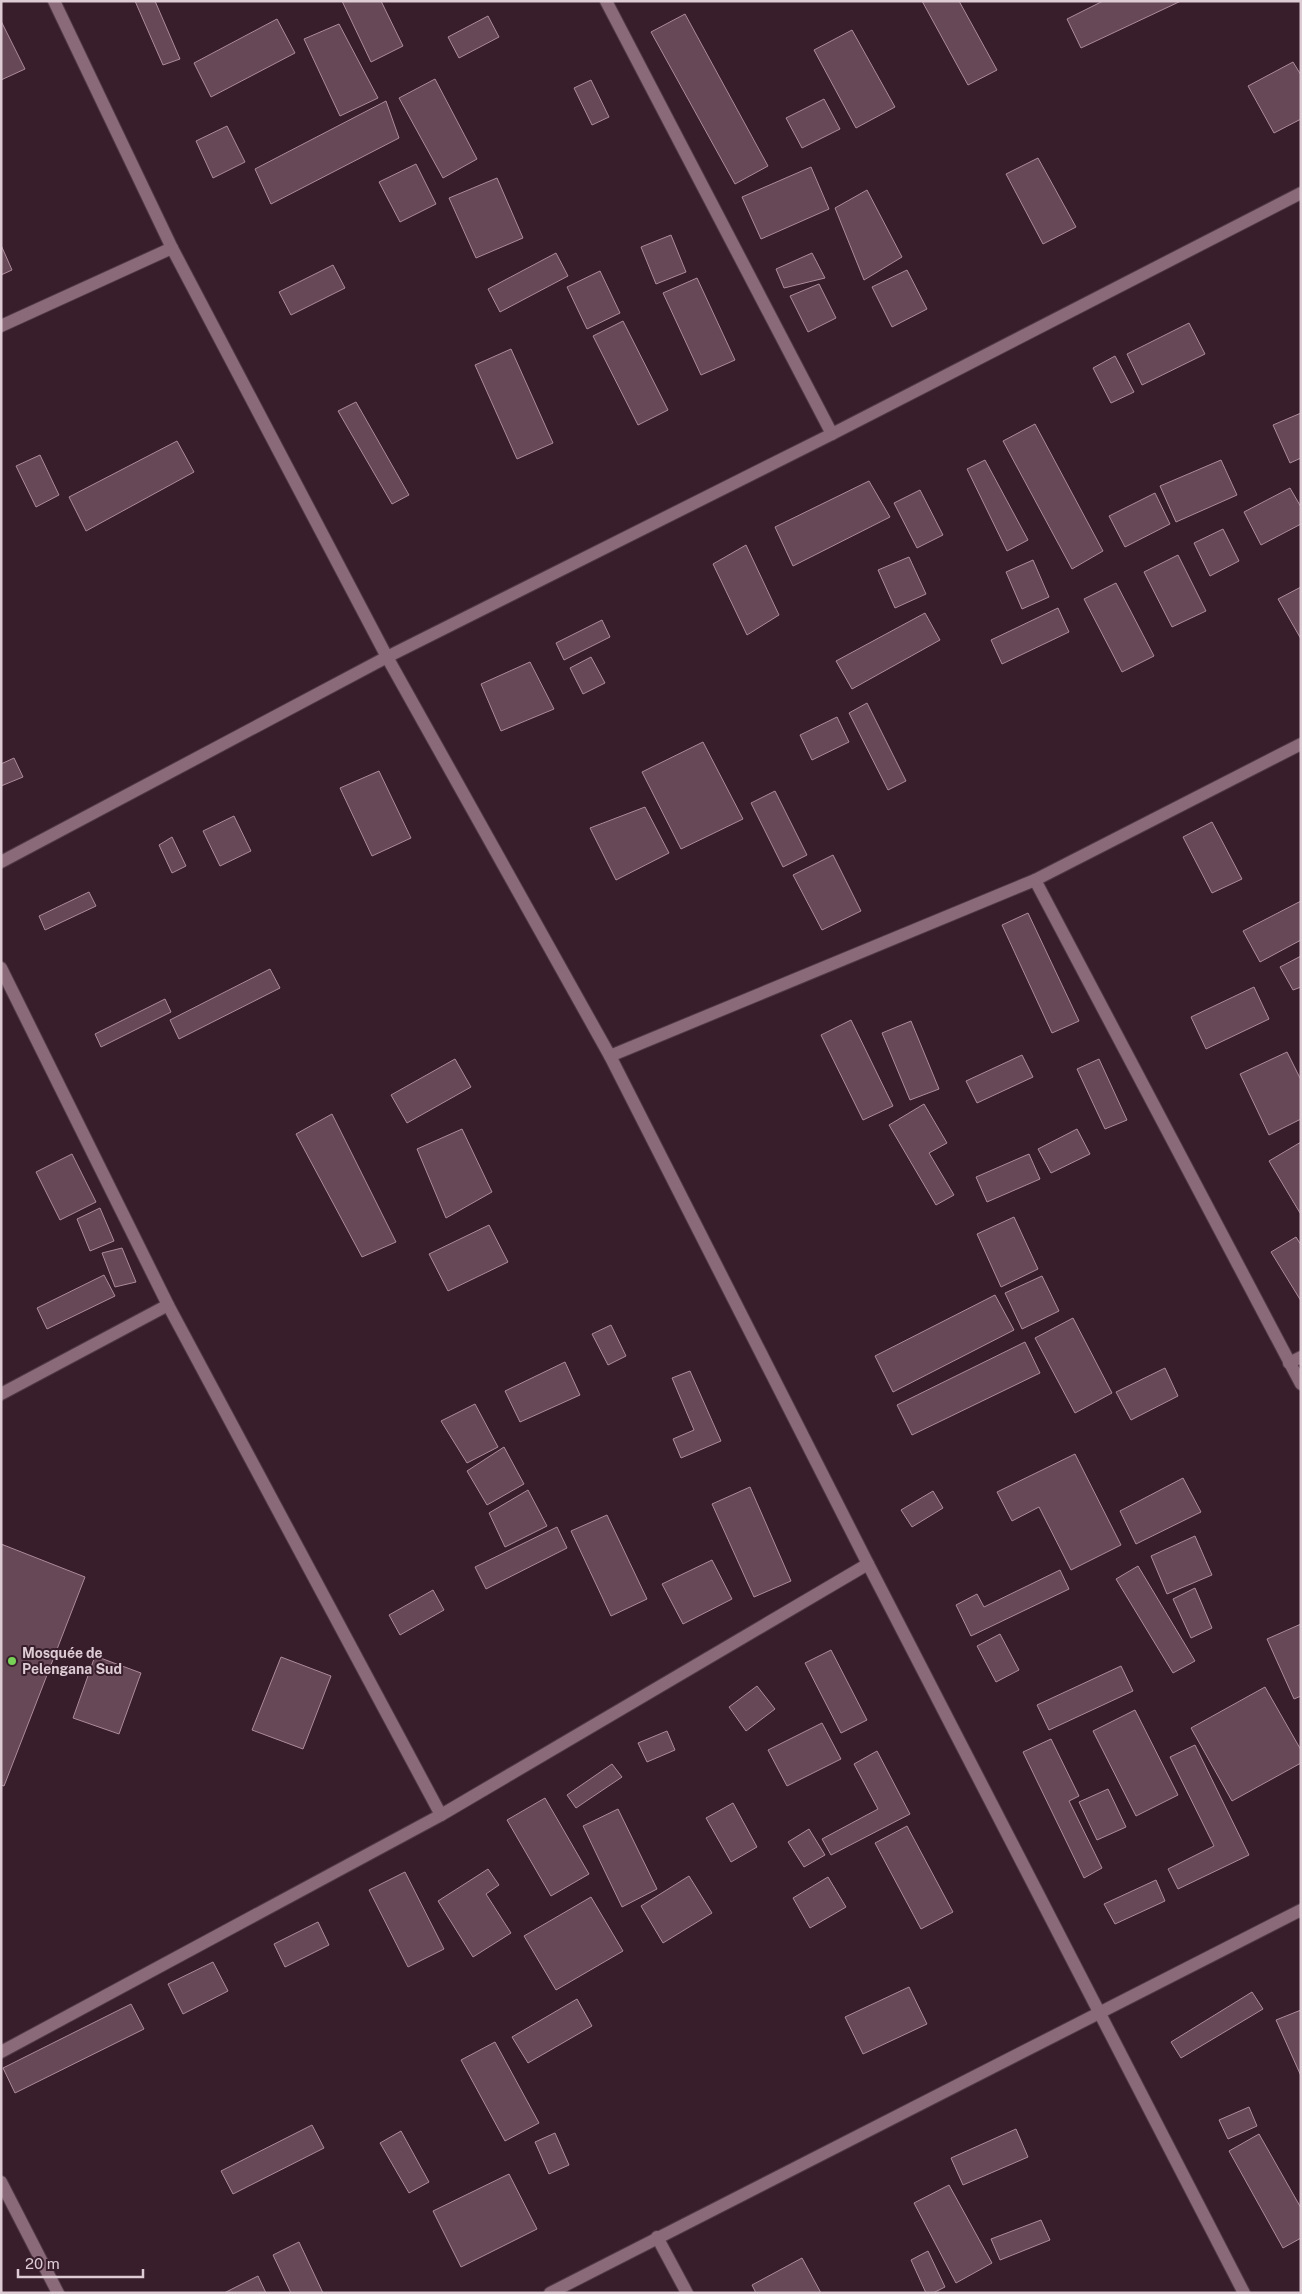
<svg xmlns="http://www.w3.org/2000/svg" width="1302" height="2294" font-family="'Public Sans',sans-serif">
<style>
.building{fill:#664856;stroke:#ad8b9b}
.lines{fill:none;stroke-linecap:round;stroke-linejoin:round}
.street-casing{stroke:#503945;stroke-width:14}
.secondary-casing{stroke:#503945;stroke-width:14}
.street{stroke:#8a6a79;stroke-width:12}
.secondary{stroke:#8a6a79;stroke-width:12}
.poi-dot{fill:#78d258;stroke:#381d2b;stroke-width:2}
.labels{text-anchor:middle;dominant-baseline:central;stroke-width:4;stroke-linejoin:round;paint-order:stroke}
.poi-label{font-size:14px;font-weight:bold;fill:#deccd4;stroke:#381d2b;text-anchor:start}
</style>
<rect width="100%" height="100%" fill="#381d2b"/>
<g class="building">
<polygon points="135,1 155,1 180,59 163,65"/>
<polygon points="342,1 381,1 403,46 371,62"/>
<polygon points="922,1 959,1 997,70 968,85"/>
<polygon points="1103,1 1181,1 1081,48 1067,19"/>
<polygon points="685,14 768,166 735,184 651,32"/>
<polygon points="488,16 499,37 459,58 448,37"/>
<polygon points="277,19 295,53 211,97 194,63"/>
<polygon points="1,21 25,69 1,80"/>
<polygon points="339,24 378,98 340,116 304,39"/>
<polygon points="852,30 895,107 856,128 814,50"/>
<polygon points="1293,62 1301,75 1301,119 1274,133 1248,86"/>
<polygon points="435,79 477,159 443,178 399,98"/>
<polygon points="591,80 609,117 592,125 574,88"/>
<polygon points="824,99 840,129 802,148 786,118"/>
<polygon points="386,101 399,138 271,204 255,169"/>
<polygon points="227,126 245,162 213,178 196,141"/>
<polygon points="1038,158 1076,227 1043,244 1006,174"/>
<polygon points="416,164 436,204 400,222 379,182"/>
<polygon points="811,167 829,209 761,239 742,197"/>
<polygon points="497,178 523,238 476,258 449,198"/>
<polygon points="867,190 902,257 864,280 835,208"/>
<polygon points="671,235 686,272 656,284 641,247"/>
<polygon points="1,245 12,270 1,275"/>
<polygon points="556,253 568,276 500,312 488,289"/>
<polygon points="812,253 825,278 784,288 776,269"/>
<polygon points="333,265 345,288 291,315 279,292"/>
<polygon points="907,270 927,309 892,327 872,287"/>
<polygon points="600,271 620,313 587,329 567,287"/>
<polygon points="697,278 735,360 701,375 663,293"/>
<polygon points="819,284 836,318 808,332 790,296"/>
<polygon points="623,321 668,410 638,425 593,336"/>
<polygon points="1189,323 1205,354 1142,385 1127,354"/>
<polygon points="511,349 553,443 517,459 475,365"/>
<polygon points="1115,356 1134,392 1111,403 1093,368"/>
<polygon points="356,402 409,495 392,504 338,411"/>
<polygon points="1301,413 1301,458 1290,463 1273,425"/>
<polygon points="1035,424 1103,551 1072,569 1003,441"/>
<polygon points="177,441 194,472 86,531 69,497"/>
<polygon points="40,455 59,495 36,507 16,466"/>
<polygon points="985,460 1028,540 1007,551 967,469"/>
<polygon points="1221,460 1237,495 1176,522 1160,486"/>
<polygon points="869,481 890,517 793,566 775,527"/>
<polygon points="1290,488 1301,507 1301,524 1261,545 1244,512"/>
<polygon points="920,490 943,535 917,548 894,503"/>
<polygon points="1155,493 1170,524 1125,547 1109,516"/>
<polygon points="1223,529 1239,561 1210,576 1194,543"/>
<polygon points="746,545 779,615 747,635 713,564"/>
<polygon points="1178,555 1206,611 1172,627 1144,572"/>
<polygon points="909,557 926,594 895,608 878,570"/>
<polygon points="1033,560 1049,597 1022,609 1006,572"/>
<polygon points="1116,583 1154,656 1122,672 1084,599"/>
<polygon points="1301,587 1301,639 1278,599"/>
<polygon points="1058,608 1069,632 1002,664 991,640"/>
<polygon points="925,613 940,640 852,689 836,661"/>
<polygon points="602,620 610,637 564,660 556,643"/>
<polygon points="591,657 605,683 583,694 570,668"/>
<polygon points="530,662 554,709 501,731 481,684"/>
<polygon points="867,703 906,781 888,790 849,713"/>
<polygon points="837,717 849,742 812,760 800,735"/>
<polygon points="703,742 743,819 681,849 642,772"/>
<polygon points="14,758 23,777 1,786 1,764"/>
<polygon points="379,771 411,838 372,856 340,788"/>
<polygon points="775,791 807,855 783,867 751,803"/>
<polygon points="645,807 669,853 616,880 590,828"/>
<polygon points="234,816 251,851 220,866 203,831"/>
<polygon points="1212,822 1242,879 1212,893 1183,837"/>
<polygon points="172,837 186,866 172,873 159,845"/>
<polygon points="833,855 861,911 822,930 793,875"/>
<polygon points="89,892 96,906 45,930 39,916"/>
<polygon points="1301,901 1301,940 1260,962 1243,931"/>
<polygon points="1028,913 1079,1021 1052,1033 1002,925"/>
<polygon points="1301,956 1301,987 1293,990 1280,967"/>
<polygon points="270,969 280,988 179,1039 170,1020"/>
<polygon points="1254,987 1269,1019 1206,1049 1191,1017"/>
<polygon points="165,999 171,1012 101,1047 95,1034"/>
<polygon points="851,1020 893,1106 863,1120 821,1035"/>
<polygon points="911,1021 939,1089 910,1100 882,1033"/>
<polygon points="1287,1052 1301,1080 1301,1119 1269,1135 1240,1074"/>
<polygon points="1022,1055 1033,1077 977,1103 966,1081"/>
<polygon points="455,1059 471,1087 407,1123 391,1095"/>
<polygon points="1099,1059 1127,1120 1105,1129 1077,1069"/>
<polygon points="924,1104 947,1143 929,1153 954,1195 936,1205 889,1125"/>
<polygon points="332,1114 396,1242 362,1257 296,1134"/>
<polygon points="462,1129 492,1192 446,1218 417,1149"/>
<polygon points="1077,1129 1090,1154 1051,1173 1038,1149"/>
<polygon points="1301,1142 1301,1212 1300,1213 1269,1161"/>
<polygon points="72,1154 96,1202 60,1220 36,1172"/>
<polygon points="1029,1154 1040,1179 987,1202 976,1177"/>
<polygon points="100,1208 114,1241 90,1251 77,1219"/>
<polygon points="1014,1217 1038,1269 1001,1287 977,1234"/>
<polygon points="489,1225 508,1262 448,1291 429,1254"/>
<polygon points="1296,1237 1301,1245 1301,1301 1271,1252"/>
<polygon points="122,1248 136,1282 115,1287 102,1253"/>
<polygon points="104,1275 115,1296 47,1329 37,1308"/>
<polygon points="1042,1276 1059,1311 1022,1329 1005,1293"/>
<polygon points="995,1295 1014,1330 893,1392 875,1356"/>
<polygon points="1073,1318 1112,1393 1075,1413 1035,1338"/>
<polygon points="611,1325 626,1356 608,1365 592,1334"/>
<polygon points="1025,1342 1040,1373 912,1435 897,1405"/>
<polygon points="565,1362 580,1395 520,1422 505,1391"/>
<polygon points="1165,1368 1178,1396 1131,1420 1116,1392"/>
<polygon points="690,1371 721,1441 681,1458 673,1439 694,1430 672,1378"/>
<polygon points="475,1404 498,1447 467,1463 441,1421"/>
<polygon points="504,1447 524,1484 487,1505 467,1471"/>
<polygon points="1075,1454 1121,1545 1071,1570 1039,1507 1012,1521 997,1492"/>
<polygon points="1183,1478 1201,1512 1136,1544 1120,1511"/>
<polygon points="750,1487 791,1581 754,1597 712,1504"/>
<polygon points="528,1490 547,1526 505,1547 489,1513"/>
<polygon points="933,1491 943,1508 912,1527 901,1510"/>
<polygon points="607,1515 647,1599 611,1616 571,1531"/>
<polygon points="557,1527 567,1548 486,1589 475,1567"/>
<polygon points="1195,1536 1212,1575 1167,1594 1151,1556"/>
<polygon points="1,1544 85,1577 4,1786 1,1785"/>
<polygon points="712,1560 732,1599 683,1624 662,1584"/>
<polygon points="1138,1566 1195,1661 1173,1673 1116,1579"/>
<polygon points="1060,1570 1069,1589 971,1636 956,1605 977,1594 984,1607"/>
<polygon points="1195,1588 1212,1628 1191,1638 1173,1599"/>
<polygon points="433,1590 444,1610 400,1635 389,1615"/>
<polygon points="1301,1624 1301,1696 1294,1699 1267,1639"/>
<polygon points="1000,1634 1019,1670 996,1682 977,1646"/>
<polygon points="831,1650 867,1720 841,1733 805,1663"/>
<polygon points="95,1656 141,1673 119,1734 73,1718"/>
<polygon points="281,1657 331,1676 303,1749 252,1730"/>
<polygon points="1121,1666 1133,1691 1049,1730 1037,1705"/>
<polygon points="757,1686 775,1709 746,1731 729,1707"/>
<polygon points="1265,1687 1301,1750 1301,1763 1232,1801 1191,1728"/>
<polygon points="1135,1710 1178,1795 1136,1816 1093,1731"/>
<polygon points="822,1723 841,1759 787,1786 768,1750"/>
<polygon points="667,1731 675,1750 647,1762 638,1743"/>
<polygon points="1051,1739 1079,1796 1069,1801 1102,1868 1084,1878 1023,1752"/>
<polygon points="1195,1745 1249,1855 1178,1889 1168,1869 1214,1846 1170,1757"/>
<polygon points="877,1751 910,1814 831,1855 822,1839 878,1809 854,1764"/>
<polygon points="612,1764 622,1777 576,1808 567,1795"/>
<polygon points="1108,1789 1126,1827 1097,1840 1079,1802"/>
<polygon points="545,1798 589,1874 551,1896 507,1820"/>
<polygon points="733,1803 757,1847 731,1862 706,1818"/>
<polygon points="618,1809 657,1889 622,1907 583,1826"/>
<polygon points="907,1826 953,1912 921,1929 875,1843"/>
<polygon points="809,1829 825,1855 804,1867 788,1842"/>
<polygon points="488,1869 499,1885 486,1894 511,1933 473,1957 438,1901"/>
<polygon points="405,1872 444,1949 408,1967 369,1890"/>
<polygon points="689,1876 712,1913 663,1943 641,1906"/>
<polygon points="828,1877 846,1907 810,1928 793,1898"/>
<polygon points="1156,1880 1165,1901 1115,1924 1104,1904"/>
<polygon points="591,1897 623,1951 556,1990 524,1936"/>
<polygon points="318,1922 329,1945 285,1967 274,1944"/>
<polygon points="213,1962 228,1991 183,2014 168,1984"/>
<polygon points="909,1987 927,2024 863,2054 845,2017"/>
<polygon points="1252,1992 1263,2009 1181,2058 1171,2042"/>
<polygon points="577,1999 592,2026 528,2063 512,2037"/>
<polygon points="131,2004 144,2029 15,2093 3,2068"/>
<polygon points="1301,2010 1301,2076 1276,2020"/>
<polygon points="495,2042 539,2123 505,2141 461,2060"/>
<polygon points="1249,2107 1257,2126 1228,2139 1219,2120"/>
<polygon points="312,2125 324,2148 233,2194 221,2171"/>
<polygon points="1016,2129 1028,2157 963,2185 951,2158"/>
<polygon points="401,2131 429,2182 409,2193 380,2143"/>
<polygon points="555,2133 569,2165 549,2174 535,2142"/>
<polygon points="1259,2134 1301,2208 1301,2238 1283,2248 1229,2151"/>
<polygon points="509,2174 537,2229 461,2267 433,2211"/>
<polygon points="949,2185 992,2263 956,2283 914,2203"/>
<polygon points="1041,2220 1050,2240 1000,2260 991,2239"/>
<polygon points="299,2242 323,2293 291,2293 273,2255"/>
<polygon points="928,2251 945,2287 933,2293 926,2293 911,2260"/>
<polygon points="802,2258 821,2293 756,2293 752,2285"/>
<polygon points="258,2276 266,2293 224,2293"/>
</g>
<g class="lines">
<defs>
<g id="street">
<polyline points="606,1 832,434"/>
<polyline points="1,326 172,248"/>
<polyline points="1035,880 1301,1384"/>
<polyline points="1,968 168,1305 441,1815"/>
<polyline points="610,1056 1035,880 1301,744"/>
<polyline points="1289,1363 1301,1357"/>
<polyline points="1,1394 168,1305"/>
<polyline points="1,2052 441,1815 868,1564"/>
<polyline points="1,2182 58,2293"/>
<polyline points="657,2237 687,2293"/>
<polyline points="550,2293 1301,1910"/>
</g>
<g id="secondary">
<polyline points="54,1 172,248 387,657 610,1056 868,1564 1244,2293"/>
<polyline points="1,862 387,657 832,434 1301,193"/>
</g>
</defs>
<use href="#street" class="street-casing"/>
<use href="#secondary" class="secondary-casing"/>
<use href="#street" class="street"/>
<use href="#secondary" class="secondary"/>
</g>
<circle class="poi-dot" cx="12" cy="1661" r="5"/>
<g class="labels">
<g class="poi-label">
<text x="22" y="1653">Mosquée de<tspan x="22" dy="16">Pelengana Sud</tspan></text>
</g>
</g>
<rect width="1302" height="2294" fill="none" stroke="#deccd4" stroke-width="5"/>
<path d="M18 2269v8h125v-8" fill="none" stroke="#deccd4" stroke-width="2.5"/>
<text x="25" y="2269" font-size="15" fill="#deccd4" stroke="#381d2b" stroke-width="4" paint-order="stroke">20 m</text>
</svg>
